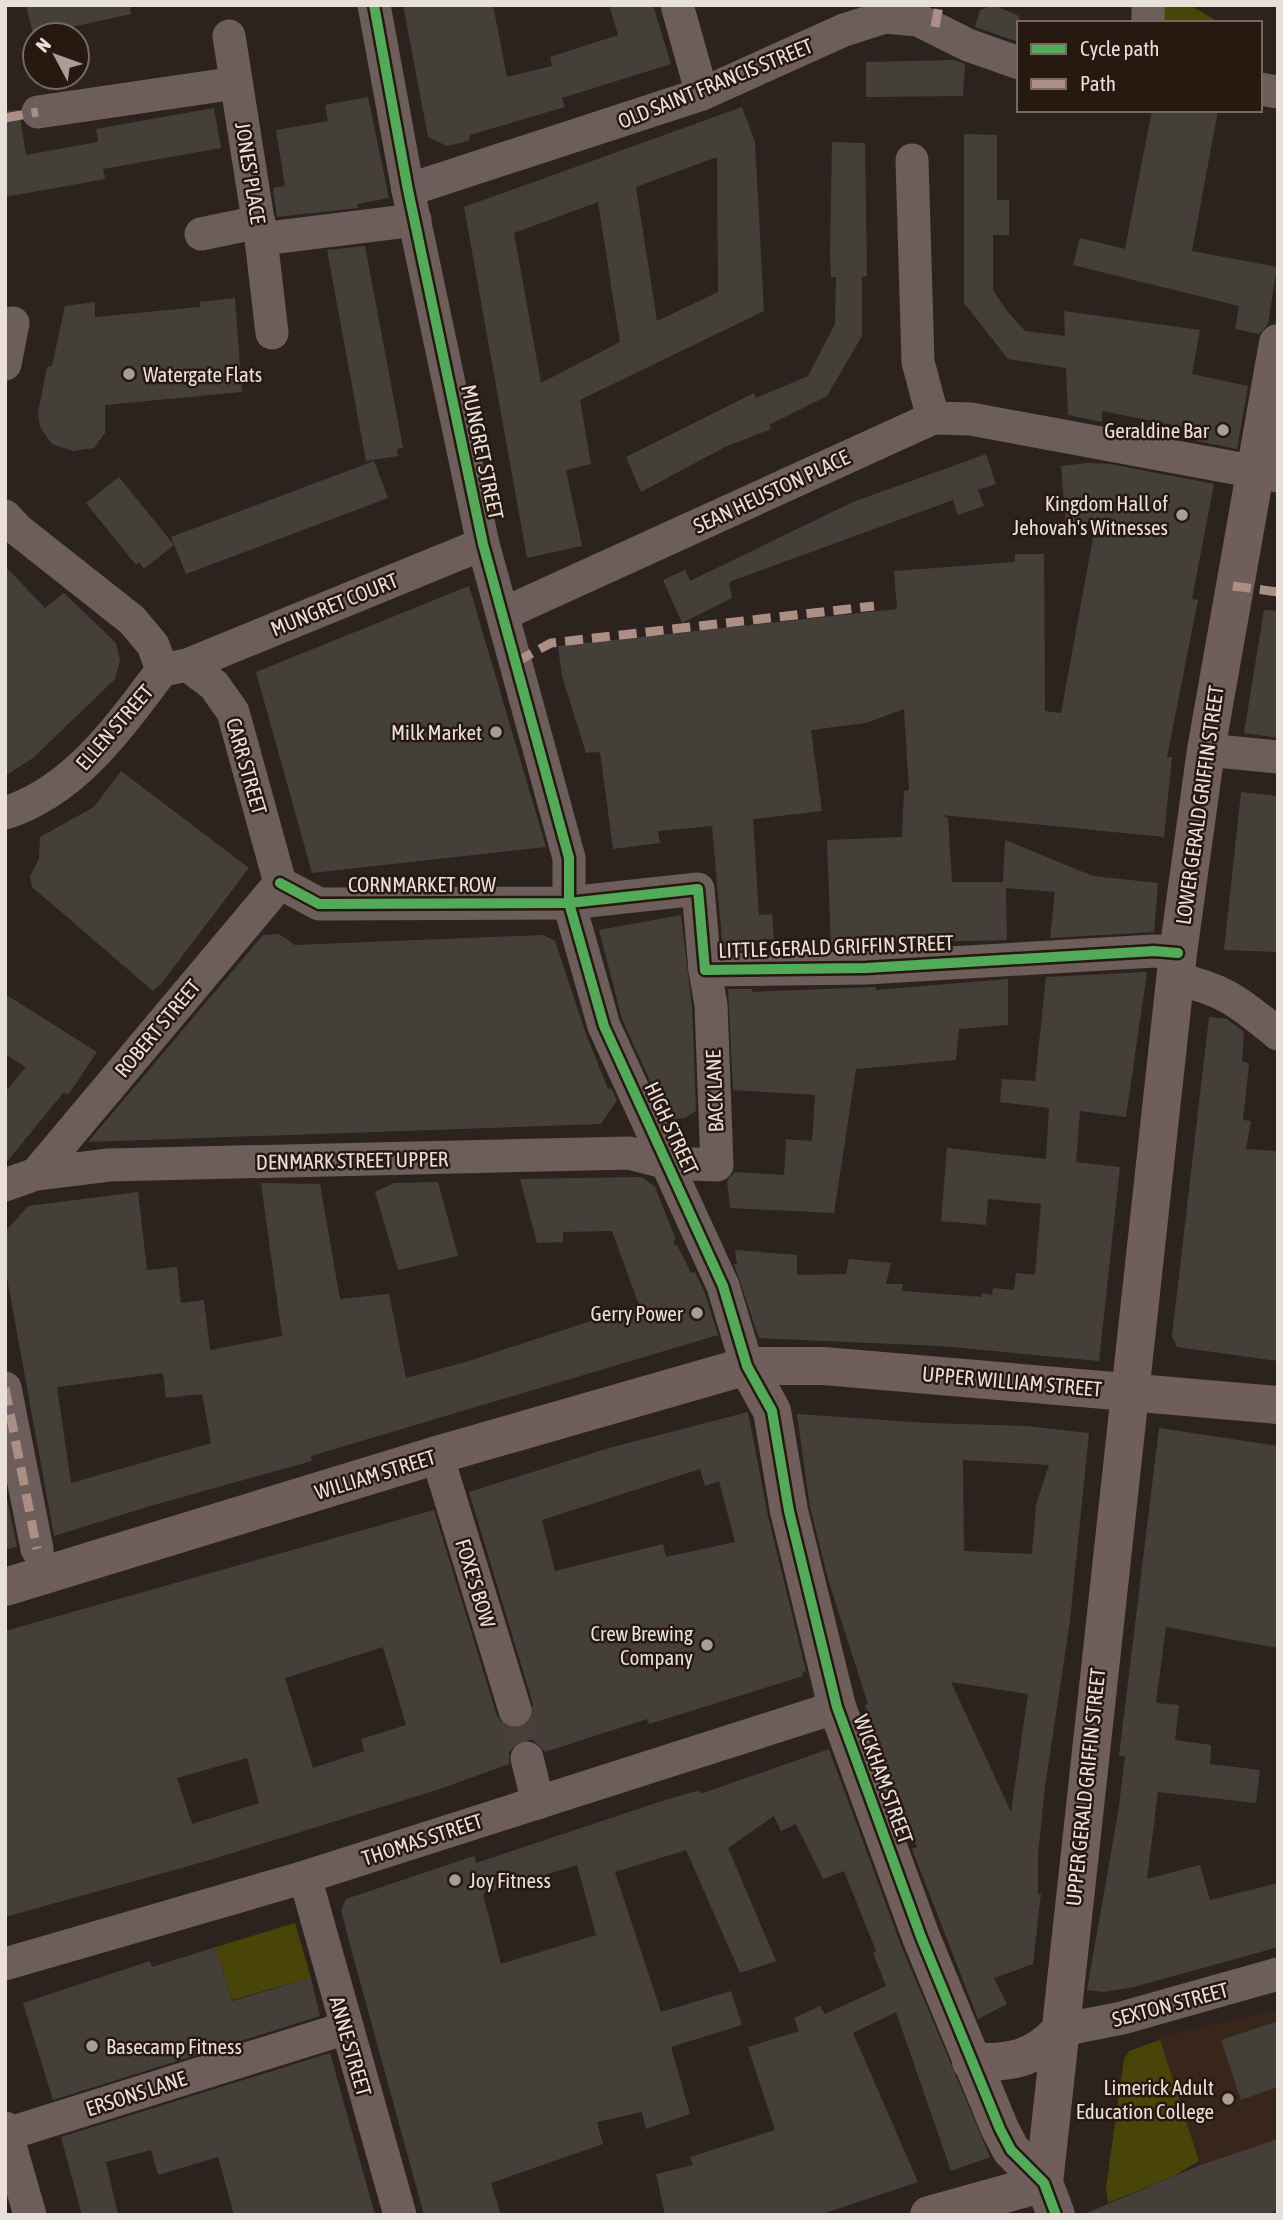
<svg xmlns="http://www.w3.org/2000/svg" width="1283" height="2220" font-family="'Asap Condensed',sans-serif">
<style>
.built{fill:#38261b}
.green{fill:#494408}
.building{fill:#453f3a;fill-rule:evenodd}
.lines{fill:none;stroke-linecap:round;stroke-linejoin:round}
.minor-tunnel{stroke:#483f3b;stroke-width:33;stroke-dasharray:33 17;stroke-linecap:butt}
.minor{stroke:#6e5e5b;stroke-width:33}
.major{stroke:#705e5a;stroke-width:38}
.quiet{stroke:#ac8f84;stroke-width:9;stroke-dasharray:18 9;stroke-linecap:butt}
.cycleway-casing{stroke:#271910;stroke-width:15}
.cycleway{stroke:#51ab58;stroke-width:10}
.poi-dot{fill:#a89e99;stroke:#271910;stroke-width:2.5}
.labels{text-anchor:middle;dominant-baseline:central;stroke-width:5;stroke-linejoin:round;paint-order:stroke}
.street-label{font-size:21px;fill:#eae0da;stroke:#271910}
.poi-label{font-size:21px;fill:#eae0da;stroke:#271910;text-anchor:end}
</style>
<rect width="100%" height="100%" fill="#2c231f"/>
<polygon class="built" points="1278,2010 1278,2215 1217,2215 1158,2037"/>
<g class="green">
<polygon points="1160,5 1189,5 1221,23 1163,23"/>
<polygon points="295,1923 311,1978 232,2000 216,1947"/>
<polygon points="1160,2040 1199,2161 1174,2176 1108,2203 1106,2188 1124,2059 1129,2051"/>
</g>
<g class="building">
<polygon points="26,5 130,5 131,14 35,35 34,38"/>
<polygon points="403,5 493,5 507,77 552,66 550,57 618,35 609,5 653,5 671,64 562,98 565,107 470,135 469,141 447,146 428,137"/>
<polygon points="993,5 1019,16 1019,42 975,27 980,10"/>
<polygon points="954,60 965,64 963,96 866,97 866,62"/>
<polygon points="368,97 389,198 357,204 358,208 277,217 273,188 285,186 276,130 328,121 325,105"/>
<path d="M742 107 755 142 764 311 580 400 591 464 566 470 582 546 527 558 464 207ZM717 157 718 292 657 321 636 187ZM598 202 620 342 541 383 514 233Z"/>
<polygon points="214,108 221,148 103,169 105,179 5,197 5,111 19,110 26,155 98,142 96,129"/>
<polygon points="1152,110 1218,110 1192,251 1277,267 1268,324 1259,334 1235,329 1239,306 1073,265 1080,238 1125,249"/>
<polygon points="964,134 997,135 997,200 1009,200 1009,235 993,235 993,290 1007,311 1025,331 1065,336 1064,311 1200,330 1192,374 1248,386 1237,449 1196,441 1198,430 1102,411 1102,422 1068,415 1066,368 1008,359 964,303"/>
<polygon points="832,142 865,143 867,276 862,277 862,336 827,396 769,425 771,429 725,447 641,492 626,457 754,393 756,398 808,376 835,324 836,277 831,277 830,255"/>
<polygon points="365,246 403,448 397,449 398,456 366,461 327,250"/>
<polygon points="235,298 242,392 105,405 105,433 94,448 73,451 52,444 40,427 38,413 47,367 52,366 65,306 95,302 95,317 200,307 200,302"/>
<polygon points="986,454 996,484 978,490 984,506 958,515 953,500 729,582 732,598 682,623 663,580 685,570 690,581 853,502"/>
<polygon points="374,461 388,498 186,574 171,537"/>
<polygon points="1088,463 1110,464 1214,484 1192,599 1198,600 1167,757 1172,757 1164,837 942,815 948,818 952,882 1003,882 1005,840 1093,876 1158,883 1154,932 1050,938 1055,892 1006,888 1007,940 875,943 875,948 831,949 827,840 902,837 904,791 909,790 904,709 866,723 811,730 822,811 753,819 759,915 772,914 774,939 749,941 750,950 723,951 712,826 658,831 660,843 613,849 600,752 586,753 562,676 558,646 897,609 894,571 1015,562 1015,554 1044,554 1045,711 1061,713 1096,521 1066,526 1061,466"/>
<polygon points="119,477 174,545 144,569 139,562 136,565 86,503"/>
<polygon points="5,566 45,608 64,593 116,643 120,661 115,679 33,758 5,776"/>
<polygon points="469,586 546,847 312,873 256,672"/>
<polygon points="1264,610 1278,611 1278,738 1244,733"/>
<polygon points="121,771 249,868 161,984 153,991 32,887 30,876 39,859 40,837 94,807"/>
<polygon points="1241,792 1278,796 1278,952 1224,950"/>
<polygon points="681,915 692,1007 696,1111 685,1118 674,1119 666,1116 622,1019 599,930"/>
<polygon points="279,934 295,945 543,935 555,941 586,1034 608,1089 611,1088 617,1100 601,1124 88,1142 263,935"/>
<polygon points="1147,972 1126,1117 1080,1111 1076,1162 1120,1167 1099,1361 940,1346 759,1338 734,1264 737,1264 735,1250 797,1255 797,1275 846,1274 849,1259 891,1263 886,1284 903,1284 902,1291 982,1297 982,1293 992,1295 993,1288 1014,1290 1016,1273 1035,1275 1041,1204 988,1199 986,1225 941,1221 947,1148 1046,1159 1049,1108 1000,1102 1002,1079 1035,1081 1046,977"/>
<polygon points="1008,979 1008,1025 959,1029 956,1060 856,1069 834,1213 730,1208 727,1181 735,1172 784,1175 786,1139 812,1141 815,1095 733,1090 728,989 752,989 752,992 876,987 876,990"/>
<polygon points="5,994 97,1052 68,1095 64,1092 5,1164 5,1092 26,1067 5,1054"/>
<polygon points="1209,1017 1227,1019 1244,1032 1242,1061 1249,1064 1243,1120 1251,1121 1246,1149 1278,1151 1278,1361 1177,1347 1172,1336"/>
<path d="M642 1177 655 1187 675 1237 674 1245H677L691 1273 695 1272 705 1293 718 1335 311 1456 312 1461 150 1506 54 1536 5 1267V1232L28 1206 138 1192 147 1270 177 1267 181 1303 204 1300 210 1350 282 1336 261 1183 320 1184 340 1299 389 1294 406 1378 466 1362 639 1305 612 1231 563 1232V1242L537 1243 520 1179ZM163 1373 166 1398 202 1394 211 1443 71 1483 57 1387Z"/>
<polygon points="438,1182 458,1256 398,1270 375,1192 394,1183"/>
<path d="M748 1412 768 1516 806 1671 802 1673 803 1676 649 1724 647 1719 545 1752 533 1740H522L509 1752V1764L440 1789 203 1862 5 1917V1631L434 1510 497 1716 502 1724 520 1729 529 1723 533 1704 469 1492 609 1448ZM700 1469 705 1486 719 1481 735 1542 666 1557 663 1544 555 1571 542 1520ZM383 1647 406 1725 361 1739 364 1751 313 1768 285 1678ZM247 1758 259 1803 192 1824 177 1778Z"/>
<path d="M797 1414 928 1423 1026 1426 1089 1433 1070 1621 1045 1787 1038 1854V1895L1041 1893 1033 1964 994 1978 1007 2004 978 2019 912 1849 917 1847 889 1781 865 1705 868 1704 828 1579 810 1507ZM963 1460 1049 1465 1036 1505 1032 1554 964 1551ZM951 1682 1028 1694 1011 1812Z"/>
<polygon points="1159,1428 1278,1446 1278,1648 1166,1627 1156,1703 1179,1705 1175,1740 1211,1745 1210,1764 1260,1770 1256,1803 1158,1792 1147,1879 1200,1865 1210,1900 1278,1883 1278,1947 1134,1987 1104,1992 1087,1990 1119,1807 1125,1756 1119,1756"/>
<polygon points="5,1488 17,1547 5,1550"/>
<path d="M829 1749 901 1945 990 2157 951 2171 896 2012 853 2033 918 2182 819 2215H665L656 2174 693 2165 690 2157 775 2130 748 2047 799 2031 794 2018 820 2006 825 2014 886 1986 873 1953 876 1951 844 1871 823 1879 796 1824 781 1831 774 1816 728 1848 776 1961 740 1973 686 1850 615 1872 661 2012 731 1991 742 2025 671 2047 690 2114 646 2129 642 2112 597 2122 603 2144 491 2183 501 2215H424L349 1941 341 1910 346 1899 474 1856 476 1863 665 1800 697 1791 703 1793ZM577 1865 596 1935 501 1964 483 1894Z"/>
<polygon points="216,1947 232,2001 311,1978 320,2016 53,2100 23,2003 150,1961 152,1967"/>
<polygon points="1278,2021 1278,2087 1241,2100 1221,2040"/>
<polygon points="330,2053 375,2215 234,2215 218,2157 158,2175 151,2150 106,2162 118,2215 82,2215 61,2137"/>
<polygon points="1278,2139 1278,2210 1264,2215 1082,2215 1198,2166"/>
</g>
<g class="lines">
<polyline class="minor-tunnel" points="515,1710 527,1758"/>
<g class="minor">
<polyline points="374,5 408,190 483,544 569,858 569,903 604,1026 723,1286 747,1366"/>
<polyline points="677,5 702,94"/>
<polyline points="1148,5 1148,23"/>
<polyline points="229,36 261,239 272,333"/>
<polyline points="1260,89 1278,92"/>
<polyline points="38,112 236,83"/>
<polyline points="912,160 918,362 933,418"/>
<polyline points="408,190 702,94 844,30 885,17 918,20 968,45 1019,63"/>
<polyline points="201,234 259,222"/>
<polyline points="261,239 415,220"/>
<polyline points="5,364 13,323"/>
<polyline points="5,516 18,530 132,620 153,645 162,670"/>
<polyline points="503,614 933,418 971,419 1278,476"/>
<polyline points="187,665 214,685 233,712 280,883"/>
<polyline points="1206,750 1278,757"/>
<path d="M5 813C75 791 120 726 162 670L187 665 483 544"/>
<polyline points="280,883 319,904 569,903 698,889 705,970 866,968 1154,951 1178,953"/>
<path d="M1175 979C1225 989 1240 1003 1278 1034"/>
<polyline points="36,1174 280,883"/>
<polyline points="5,1185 36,1174 109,1165 629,1153 668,1163 717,1165 711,1005 705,970"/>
<polyline points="5,1388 37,1549"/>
<polyline points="437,1455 515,1710"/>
<polyline points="527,1758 538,1803"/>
<polyline points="305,1877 400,2215"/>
<polyline points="5,1964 305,1877 837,1707"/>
<polyline points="1061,2030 1122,2018 1278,1974"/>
<polyline points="5,2128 30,2215"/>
<polyline points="7,2134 346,2028"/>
</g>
<g class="major">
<polyline points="747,1366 772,1411 789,1511 837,1707 921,1937 1000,2129 1011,2150 1044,2183 1056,2215"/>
<polyline points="5,1587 437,1455 747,1366 824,1366 1278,1405"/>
<path d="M971 2062C1011 2063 1033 2060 1061 2030"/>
<polyline points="1044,2183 1178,953 1206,750 1278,343"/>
<polyline points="929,2215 1044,2183"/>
</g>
<g class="quiet">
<polyline points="935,27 939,5"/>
<polyline points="5,118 38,112"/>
<polyline points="1233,586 1278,592"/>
<polyline points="516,662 551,643 874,606"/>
<polyline points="5,1388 37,1549"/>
</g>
<defs>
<g id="cycleway">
<polyline points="374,5 408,190 483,544 569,858 569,903 604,1026 723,1286 747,1366 772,1411 789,1511 837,1707 921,1937 1000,2129 1011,2150 1044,2183 1056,2215"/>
<polyline points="280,883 319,904 569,903 698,889 705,970 866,968 1154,951 1178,953"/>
</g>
</defs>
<use href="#cycleway" class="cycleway-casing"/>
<use href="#cycleway" class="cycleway"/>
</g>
<g class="poi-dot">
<circle cx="129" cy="374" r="7"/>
<circle cx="1223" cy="430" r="7"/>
<circle cx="1182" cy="515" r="7"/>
<circle cx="496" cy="732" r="7"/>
<circle cx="697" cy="1313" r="7"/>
<circle cx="707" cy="1645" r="7"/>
<circle cx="455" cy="1880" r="7"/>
<circle cx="92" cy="2046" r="7"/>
<circle cx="1228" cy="2099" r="7"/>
</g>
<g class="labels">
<g class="street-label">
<text transform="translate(715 83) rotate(-22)">OLD SAINT FRANCIS STREET</text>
<text transform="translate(251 173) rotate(81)">JONES' PLACE</text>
<text transform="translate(483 452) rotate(78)">MUNGRET STREET</text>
<text transform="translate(771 491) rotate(-25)">SEAN HEUSTON PLACE</text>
<text transform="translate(334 604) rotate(-22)">MUNGRET COURT</text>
<text transform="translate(114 727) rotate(-49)">ELLEN STREET</text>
<text transform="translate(247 766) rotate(74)">CARR STREET</text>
<text transform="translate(1199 805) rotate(-82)">LOWER GERALD GRIFFIN STREET</text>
<text x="422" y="884">CORNMARKET ROW</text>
<text transform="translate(836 946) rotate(-2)">LITTLE GERALD GRIFFIN STREET</text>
<text transform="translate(157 1028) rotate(-50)">ROBERT STREET</text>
<text transform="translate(714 1091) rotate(-92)">BACK LANE</text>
<text transform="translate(672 1128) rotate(65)">HIGH STREET</text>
<text transform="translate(352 1160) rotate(-1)">DENMARK STREET UPPER</text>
<text transform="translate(1012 1381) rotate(5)">UPPER WILLIAM STREET</text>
<text transform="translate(375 1474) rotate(-17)">WILLIAM STREET</text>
<text transform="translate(476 1583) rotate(73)">FOXE'S BOW</text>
<text transform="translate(884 1779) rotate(70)">WICKHAM STREET</text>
<text transform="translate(1085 1787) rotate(-84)">UPPER GERALD GRIFFIN STREET</text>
<text transform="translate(422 1839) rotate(-18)">THOMAS STREET</text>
<text transform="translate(1170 2004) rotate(-15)">SEXTON STREET</text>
<text transform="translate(351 2046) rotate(74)">ANNE STREET</text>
<text transform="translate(136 2093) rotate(-18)">ERSONS LANE</text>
</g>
<g class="poi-label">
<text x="143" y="374" text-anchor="start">Watergate Flats</text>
<text x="1209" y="430">Geraldine Bar</text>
<text x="1168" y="503">Kingdom Hall of<tspan x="1168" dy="24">Jehovah's Witnesses</tspan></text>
<text x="482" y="732">Milk Market</text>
<text x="683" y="1313">Gerry Power</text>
<text x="693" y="1633">Crew Brewing<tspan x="693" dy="24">Company</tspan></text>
<text x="469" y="1880" text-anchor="start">Joy Fitness</text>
<text x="106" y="2046" text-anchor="start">Basecamp Fitness</text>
<text x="1214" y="2087">Limerick Adult<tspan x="1214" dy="24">Education College</tspan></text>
</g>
</g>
<rect width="1283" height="2220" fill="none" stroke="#eae0da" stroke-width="14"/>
<rect x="1017" y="21" width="245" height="91" fill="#271910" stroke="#756961" stroke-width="2"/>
<rect x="1031" y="44" width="35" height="10" fill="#51ab58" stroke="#756961" stroke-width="2"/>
<text x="1080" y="56" font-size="21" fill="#eae0da">Cycle path</text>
<rect x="1031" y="79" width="35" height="10" fill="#ac8f84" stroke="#756961" stroke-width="2"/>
<text x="1080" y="91" font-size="21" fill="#eae0da">Path</text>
<g transform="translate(56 56) rotate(311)"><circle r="33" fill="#271910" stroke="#756961" stroke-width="2"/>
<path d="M0-5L12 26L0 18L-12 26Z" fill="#a89e99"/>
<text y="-10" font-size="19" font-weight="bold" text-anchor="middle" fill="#eae0da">N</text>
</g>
</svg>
